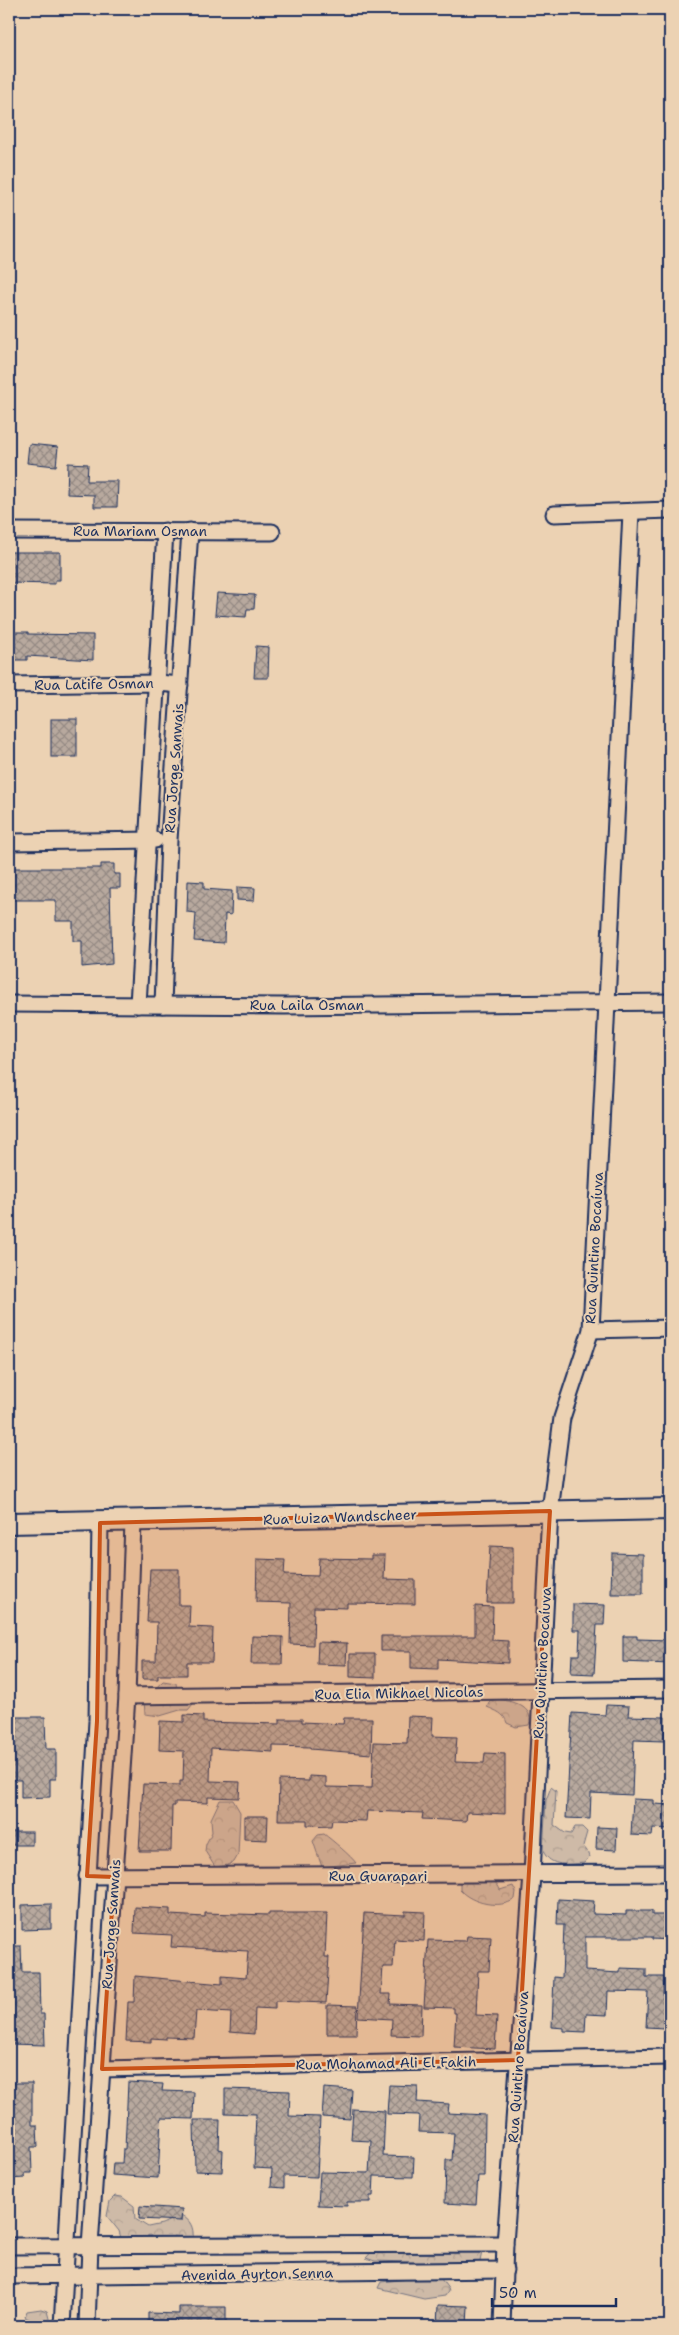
<svg xmlns="http://www.w3.org/2000/svg" width="679" height="2335" font-family="'Shantell Sans',sans-serif">
<style>
.forest{fill:url(#forest-crowns);stroke:#747482}
.building{fill:url(#building-cross-hatch);stroke:#1b2f5e}
.lines{fill:none;stroke-linecap:round;stroke-linejoin:round}
.minor-casing{stroke:#1b2f5e;stroke-width:19}
.secondary-casing{stroke:#1b2f5e;stroke-width:24}
.minor{stroke:#ecd2b3;stroke-width:15}
.secondary{stroke:#ecd2b3;stroke-width:20}
.marked{fill:#c95318;fill-opacity:0.2;stroke:#c95318;stroke-width:4;stroke-linejoin:round}
.labels{text-anchor:middle;dominant-baseline:central;stroke-width:4;stroke-linejoin:round;paint-order:stroke}
.street-label{font-size:14px;fill:#1b2f5e;stroke:#ecd2b3}
</style>
<defs>
<pattern id="forest-crowns" width="20" height="18" patternUnits="userSpaceOnUse" patternTransform="scale(1.25)"><rect width="20" height="18" fill="#cebaa7"/><path d="M2 6a3 3 0 1 1 6 0M12 15a3 3 0 1 1 6 0" fill="none" stroke="#b0a092"/></pattern>
<pattern id="building-cross-hatch" width="8" height="8" patternUnits="userSpaceOnUse" patternTransform="scale(1.25)"><rect width="8" height="8" fill="#b8a99e"/><path d="M0 0l8 8M0 8l8-8" fill="none" stroke="#958a84"/></pattern>
</defs>
<rect width="100%" height="100%" fill="#ecd2b3"/>
<filter id="ink" filterUnits="userSpaceOnUse"><feTurbulence type="fractalNoise" baseFrequency=".02" numOctaves="2"/><feDisplacementMap in="SourceGraphic" scale="10" xChannelSelector="R" yChannelSelector="G"/><feConvolveMatrix kernelMatrix="1 2 1 2 8 2 1 2 1" color-interpolation-filters="sRGB"/></filter>
<g filter="url(#ink)">
<g class="forest">
<polygon points="163,1681 176,1683 177,1690 193,1704 188,1710 180,1710 160,1716 145,1714 144,1699"/>
<path d="M497 1699C511 1701 535 1706 529 1725L516 1727 507 1723C504 1713 496 1711 487 1707L490 1701Z"/>
<path d="M551 1787 556 1791 554 1825 565 1833 571 1834 575 1827H582L587 1832 583 1846 587 1851 589 1857 584 1863C568 1864 551 1868 543 1851L546 1800Z"/>
<polygon points="220,1800 233,1800 240,1812 238,1855 234,1862 228,1865 215,1867 205,1851 206,1844 212,1832 211,1819"/>
<path d="M324 1834C332 1840 351 1856 356 1863L322 1867 313 1841 318 1835Z"/>
<path d="M465 1878C479 1878 495 1875 500 1890L513 1886 516 1892 515 1899C500 1910 471 1903 460 1890V1883Z"/>
<path d="M115 2196 122 2197 134 2206 135 2219 148 2227 162 2224 181 2215C190 2220 194 2227 193 2238L173 2236 168 2241H161L149 2235 139 2241 121 2238 119 2231 107 2216 110 2201Z"/>
<polygon points="375,2248 431,2248 482,2252 479,2266 465,2269 438,2263 375,2261 366,2258"/>
<polygon points="409,2279 441,2279 449,2290 445,2296 424,2299 378,2288 381,2282"/>
<polygon points="41,2309 47,2311 51,2326 36,2326 37,2323 25,2317 27,2311"/>
</g>
<g class="building">
<polygon points="29,444 58,447 56,466 27,463"/>
<polygon points="68,463 88,464 87,481 118,481 117,507 94,507 94,495 67,494"/>
<polygon points="9,552 60,552 60,580 55,580 55,584 9,583"/>
<polygon points="217,593 255,595 254,609 247,609 246,617 215,615"/>
<polygon points="9,632 28,632 28,634 93,635 93,660 27,656 27,660 9,660"/>
<polygon points="256,646 269,647 268,678 254,678"/>
<rect x="51" y="719" width="26" height="38"/>
<polygon points="101,864 114,864 114,874 120,874 120,888 110,888 112,964 82,967 82,941 73,941 73,921 56,921 56,900 10,900 10,868 101,868"/>
<polygon points="188,881 204,882 204,889 232,891 231,915 225,914 224,943 194,941 196,913 187,912"/>
<polygon points="237,887 255,888 254,901 237,900"/>
<polygon points="490,1546 513,1547 513,1603 487,1603"/>
<polygon points="612,1553 643,1554 643,1594 611,1594"/>
<polygon points="371,1555 385,1555 384,1579 415,1580 415,1604 347,1603 347,1608 314,1607 313,1645 290,1644 291,1603 256,1602 257,1559 285,1560 284,1575 318,1576 319,1558 371,1559"/>
<polygon points="150,1569 179,1569 179,1605 190,1605 189,1627 213,1628 212,1662 187,1662 187,1675 158,1675 158,1679 142,1679 142,1661 156,1661 157,1622 147,1622"/>
<polygon points="573,1604 605,1605 604,1625 597,1625 594,1674 571,1673 572,1655 579,1655 580,1630 573,1630"/>
<polygon points="475,1606 493,1607 492,1640 508,1641 508,1663 438,1659 438,1669 411,1668 411,1651 381,1651 381,1636 475,1636"/>
<polygon points="252,1636 283,1637 282,1664 251,1664"/>
<polygon points="623,1636 637,1636 637,1639 670,1640 670,1664 623,1662"/>
<polygon points="318,1642 347,1643 346,1665 317,1664"/>
<polygon points="350,1654 375,1654 375,1678 350,1677"/>
<polygon points="606,1705 629,1706 628,1716 665,1717 664,1741 634,1740 632,1795 591,1793 590,1819 566,1818 572,1713 605,1715"/>
<polygon points="184,1715 203,1716 203,1722 280,1724 280,1719 302,1719 302,1722 343,1724 344,1718 372,1718 371,1754 310,1749 310,1747 273,1746 273,1752 211,1748 210,1781 240,1782 239,1798 208,1797 208,1803 175,1802 175,1806 172,1806 171,1851 139,1851 143,1784 180,1785 180,1781 183,1781 184,1751 159,1750 160,1721 184,1722"/>
<polygon points="408,1716 433,1717 432,1736 457,1737 455,1762 484,1763 485,1753 505,1754 505,1814 467,1812 466,1821 422,1819 423,1813 367,1811 366,1821 332,1820 331,1826 307,1825 307,1820 278,1820 279,1780 309,1781 309,1776 326,1777 326,1787 372,1788 374,1742 407,1743"/>
<polygon points="13,1717 45,1717 46,1749 56,1749 56,1779 50,1779 50,1797 21,1798 21,1780 9,1780 9,1747 14,1747"/>
<polygon points="633,1799 654,1800 654,1804 670,1805 670,1829 653,1828 652,1836 631,1835"/>
<polygon points="244,1816 268,1816 267,1840 244,1839"/>
<polygon points="597,1827 617,1828 616,1850 596,1849"/>
<rect x="9" y="1832" width="23" height="13"/>
<polygon points="558,1899 594,1901 593,1914 626,1915 626,1911 652,1911 652,1915 670,1915 670,1940 652,1939 652,1937 585,1937 585,1971 620,1973 620,1968 646,1969 646,1977 664,1977 663,2000 670,2000 670,2023 664,2023 664,2028 646,2027 648,1992 608,1991 607,2015 586,2014 585,2032 564,2031 564,2028 552,2027 554,1977 562,1978 564,1925 557,1925"/>
<polygon points="51,1904 51,1929 22,1930 22,1905"/>
<polygon points="135,1907 170,1909 170,1915 205,1917 205,1913 269,1915 269,1913 327,1913 325,1957 329,1957 326,2003 275,2001 275,2009 255,2008 254,2034 230,2032 231,2013 196,2011 194,2038 166,2037 166,2039 151,2038 151,2042 126,2041 128,2002 134,2002 135,1976 222,1984 222,1976 246,1978 248,1951 171,1947 172,1935 134,1933"/>
<polygon points="405,1911 425,1912 424,1941 395,1939 393,1967 383,1967 381,1994 391,1994 390,2004 422,2005 421,2036 391,2035 392,2019 358,2017 364,1913 405,1915"/>
<polygon points="467,1936 491,1937 489,1971 478,1971 476,2015 497,2016 495,2049 454,2047 456,2013 454,2013 454,2008 424,2007 428,1940 466,1941"/>
<polygon points="9,1946 21,1946 22,1972 39,1972 40,2014 44,2014 45,2045 9,2044"/>
<polygon points="327,2005 357,2006 356,2034 327,2034"/>
<polygon points="128,2082 163,2084 162,2091 194,2092 193,2119 161,2118 158,2178 112,2175 113,2163 122,2163 123,2149 125,2149"/>
<polygon points="9,2083 32,2083 32,2125 37,2125 38,2147 31,2147 32,2173 25,2173 25,2178 9,2179 9,2152 13,2152 13,2126 9,2126"/>
<polygon points="389,2085 418,2086 417,2102 449,2104 448,2113 485,2115 484,2176 478,2176 476,2205 445,2203 446,2160 452,2160 454,2133 418,2132 419,2115 387,2114"/>
<polygon points="324,2088 352,2090 350,2119 322,2117"/>
<polygon points="225,2089 290,2091 289,2116 320,2117 317,2177 284,2176 284,2188 271,2187 272,2169 254,2168 256,2114 225,2113"/>
<polygon points="353,2109 385,2111 383,2156 414,2157 413,2177 374,2176 373,2196 370,2196 370,2202 347,2202 347,2206 318,2205 320,2172 369,2173 371,2141 351,2140"/>
<polygon points="194,2120 220,2120 219,2149 223,2150 222,2172 195,2171"/>
<polygon points="140,2206 182,2209 181,2221 139,2219"/>
<polygon points="438,2305 468,2306 467,2326 437,2326"/>
<polygon points="179,2307 226,2307 226,2326 148,2326 148,2313 179,2314"/>
</g>
<g class="lines">
<defs>
<g id="minor">
<polyline points="554,514 670,510"/>
<polyline points="9,531 272,532"/>
<polyline points="9,685 158,683 180,685"/>
<polyline points="9,842 155,840"/>
<polyline points="9,1004 285,1006 670,1002"/>
<polyline points="138,1005 165,531"/>
<polyline points="163,1005 169,840 190,531"/>
<polyline points="591,1330 670,1328"/>
<polyline points="127,1696 670,1689"/>
<polyline points="87,1876 670,1873"/>
<polyline points="102,2069 670,2057"/>
<polyline points="9,2246 505,2244"/>
<polyline points="9,2276 505,2270"/>
<polyline points="62,2326 97,1721 100,1523"/>
<polyline points="87,2326 90,2246 127,1696 133,1522"/>
<polyline points="502,2326 505,2244 532,1875 550,1511 562,1418 591,1330 631,512"/>
</g>
<polyline id="secondary" points="9,1523 670,1509"/>
</defs>
<use href="#minor" class="minor-casing"/>
<use href="#secondary" class="secondary-casing"/>
<use href="#minor" class="minor"/>
<use href="#secondary" class="secondary"/>
</g>
</g>
<path class="marked" d="M550 1511 518 2060 102 2069 114 1877 87 1876 97 1721 100 1523Z"/>
<g class="labels">
<g class="street-label">
<text x="140" y="531">Rua Mariam Osman</text>
<text transform="translate(94 684) rotate(-1)">Rua Latife Osman</text>
<text transform="translate(174 768) rotate(-86)">Rua Jorge Sanwais</text>
<text x="307" y="1005">Rua Laila Osman</text>
<text transform="translate(594 1248) rotate(-87)">Rua Quintino Bocaíuva</text>
<text transform="translate(340 1517) rotate(-2)">Rua Luiza Wandscheer</text>
<text transform="translate(542 1663) rotate(-87)">Rua Quintino Bocaíuva</text>
<text transform="translate(399 1693) rotate(-1)">Rua Elia Mikhael Nicolas</text>
<text x="378" y="1876">Rua Guarapari</text>
<text transform="translate(111 1924) rotate(-86)">Rua Jorge Sanwais</text>
<text transform="translate(386 2063) rotate(-1)">Rua Mohamad Ali El Fakih</text>
<text transform="translate(518 2067) rotate(-86)">Rua Quintino Bocaíuva</text>
<text transform="translate(257 2274) rotate(-1)">Avenida Ayrton Senna</text>
</g>
</g>
<rect width="679" height="2335" fill="none" stroke="#ecd2b3" stroke-width="30"/>
<rect x="15" y="15" width="649" height="2305" fill="none" stroke="#1b2f5e" stroke-width="2" filter="url(#ink)"/>
<path d="M492 2298v8h124v-8" fill="none" stroke="#1b2f5e" stroke-width="2.5"/>
<text x="499" y="2298" font-size="15" fill="#1b2f5e" stroke="#ecd2b3" stroke-width="4" paint-order="stroke">50 m</text>
</svg>
